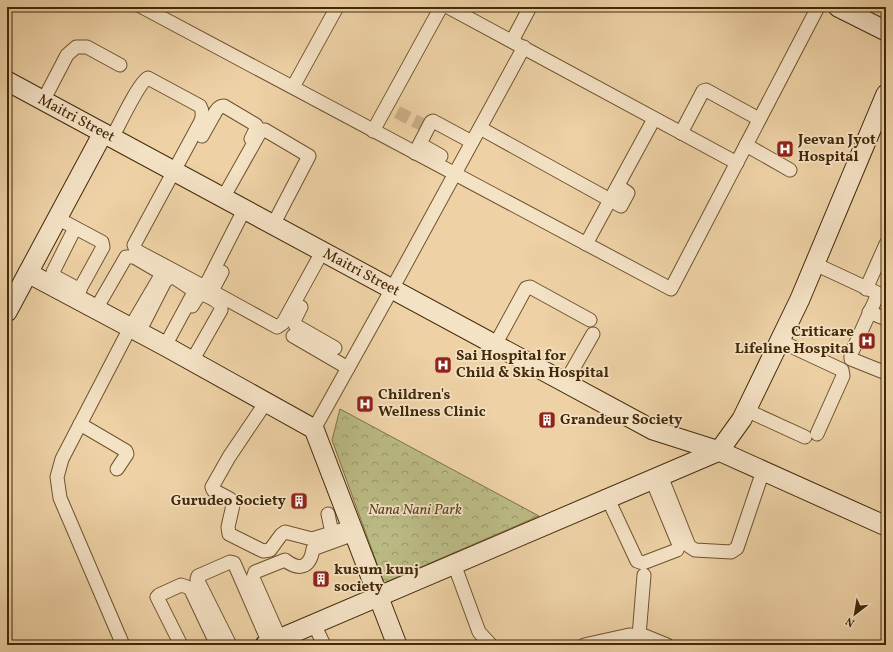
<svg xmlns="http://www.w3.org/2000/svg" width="893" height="652" font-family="Vollkorn,serif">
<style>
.park{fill:url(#park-crowns);stroke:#7f7247}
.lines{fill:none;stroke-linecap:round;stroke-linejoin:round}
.street-tunnel{stroke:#ccb087;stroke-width:13;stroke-dasharray:13 6;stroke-linecap:butt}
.street-casing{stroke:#6e5330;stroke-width:15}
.secondary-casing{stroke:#432909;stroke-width:21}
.street{stroke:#f4e2c5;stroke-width:13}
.secondary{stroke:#f4e2c5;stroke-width:19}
.labels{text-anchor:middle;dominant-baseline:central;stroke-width:3.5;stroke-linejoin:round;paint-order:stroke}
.street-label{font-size:15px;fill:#432909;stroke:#f4e2c5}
.poi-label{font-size:15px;font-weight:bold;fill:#432909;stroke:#f4e2c5;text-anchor:start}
.park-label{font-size:15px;font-style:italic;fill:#5b4622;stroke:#f4e2c5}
</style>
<defs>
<pattern id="park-crowns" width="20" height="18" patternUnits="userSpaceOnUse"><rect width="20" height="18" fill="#bbbb85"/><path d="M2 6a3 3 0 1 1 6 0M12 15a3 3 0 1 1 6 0" fill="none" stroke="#9a986b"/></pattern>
</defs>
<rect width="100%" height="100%" fill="#eed2a6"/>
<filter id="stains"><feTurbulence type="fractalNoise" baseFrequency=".005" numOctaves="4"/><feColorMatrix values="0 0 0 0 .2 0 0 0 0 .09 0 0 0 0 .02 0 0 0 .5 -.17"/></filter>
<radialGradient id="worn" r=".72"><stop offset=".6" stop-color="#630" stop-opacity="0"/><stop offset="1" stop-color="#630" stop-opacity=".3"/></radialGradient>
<polygon class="park" points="340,409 539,516 384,583 332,440"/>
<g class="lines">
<polyline class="street-tunnel" points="397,112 423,125"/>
<defs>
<g id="street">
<polyline points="142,7 671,289 818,7"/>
<polyline points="448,7 737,163"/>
<polyline points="512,41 530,7"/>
<polyline points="293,87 337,7"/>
<polyline points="43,101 67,55 76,47 87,47 120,65"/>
<polyline points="480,128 621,206 628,193 618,186"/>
<polyline points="373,131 441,7"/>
<polyline points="681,133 703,91 706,90 759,119"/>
<path d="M202 136 216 111C218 108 220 106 224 106L256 125 257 127 251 139"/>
<path d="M112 138C118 127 139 82 148 78L200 106C203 111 203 115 201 121L134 245 136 250 139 252 201 285H204L208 281 244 210"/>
<polyline points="420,144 441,156"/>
<polyline points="746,145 790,170"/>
<polyline points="415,153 431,122 433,121 472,142"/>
<polyline points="223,198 259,134 263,130 265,130 309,156 273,225"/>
<polyline points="57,218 102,242 103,247 75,298"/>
<polyline points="75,228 53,272 56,277 80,290"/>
<polyline points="586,244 654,119"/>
<polyline points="815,264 886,297"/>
<polyline points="222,272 214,287 214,291 217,294 277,327 283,323 322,252"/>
<polyline points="866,289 886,244"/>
<polyline points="878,294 851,354 851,359 886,373"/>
<polyline points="301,307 294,321 295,325 335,348"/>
<polyline points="96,309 126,257 134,257 158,271 160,274 160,277 130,328 62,459 57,477 60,498 123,645"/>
<polyline points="869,312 886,319"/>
<polyline points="139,332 165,281 171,277 175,278 193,290 193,294 165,346"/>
<polyline points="293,336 348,368"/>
<polyline points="780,341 842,370 843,376 817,434"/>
<polyline points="495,345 526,288 530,287 590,320"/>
<path d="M192 361 221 310C222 301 210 298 203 294 197 295 195 302 192 306"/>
<polyline points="565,383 593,334"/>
<polyline points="266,402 229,457 212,487 213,490 230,499 233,505 228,527 229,534 263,551 270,550 281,535 285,532 312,539 351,527"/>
<polyline points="746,410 805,437"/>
<polyline points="80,424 126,451 127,454 117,469"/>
<polyline points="314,429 392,289 524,47"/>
<polyline points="661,476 689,546 695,550 731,552 737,548 763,471"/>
<polyline points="608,499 637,561 643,563 677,550 679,545 652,480"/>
<polyline points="328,514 332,533"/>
<polyline points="454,564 479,632 491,645"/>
<polyline points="314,624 324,645"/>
<polyline points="639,636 644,575"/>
<path d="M280 639 253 578 255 572 285 560C299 571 310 568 313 549L346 537"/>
<polyline points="181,645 157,597 159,595 181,585 190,588 217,645"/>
<polyline points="230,645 197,579 198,576 230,562 234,563 269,643"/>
<polyline points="584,645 629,635 645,636 667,645"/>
</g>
<g id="secondary">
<polyline points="838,7 886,31"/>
<polyline points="7,81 653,430 719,451 886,526"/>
<polyline points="28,273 165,346 314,429 397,645"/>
<polyline points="7,312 103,133"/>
<polyline points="265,645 719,451 742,419 800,299 886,94"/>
</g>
</defs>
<use href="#street" class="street-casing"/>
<use href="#secondary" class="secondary-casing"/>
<use href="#street" class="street"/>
<use href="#secondary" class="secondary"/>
</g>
<defs>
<symbol id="hospital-square" viewBox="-11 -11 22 22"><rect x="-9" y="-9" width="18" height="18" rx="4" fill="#8f2418" stroke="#f4e2c5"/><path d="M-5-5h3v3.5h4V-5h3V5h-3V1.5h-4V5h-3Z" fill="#fff"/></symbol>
<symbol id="building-square" viewBox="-11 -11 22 22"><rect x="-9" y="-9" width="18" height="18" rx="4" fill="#8f2418" stroke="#f4e2c5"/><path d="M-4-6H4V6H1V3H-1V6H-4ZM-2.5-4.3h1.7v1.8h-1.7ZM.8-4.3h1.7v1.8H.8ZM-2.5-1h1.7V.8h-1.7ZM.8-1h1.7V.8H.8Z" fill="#fff"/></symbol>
</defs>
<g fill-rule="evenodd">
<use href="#hospital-square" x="775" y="139" width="20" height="20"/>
<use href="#hospital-square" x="857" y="331" width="20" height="20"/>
<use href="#hospital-square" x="433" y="355" width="20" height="20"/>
<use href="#hospital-square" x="355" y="394" width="20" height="20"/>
<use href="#building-square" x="537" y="410" width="20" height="20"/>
<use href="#building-square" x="289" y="491" width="20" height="20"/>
<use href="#building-square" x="311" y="569" width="20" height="20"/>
</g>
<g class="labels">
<g class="street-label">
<text transform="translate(76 119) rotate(28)">Maitri Street</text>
<text transform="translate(361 273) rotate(28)">Maitri Street</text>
</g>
<g class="poi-label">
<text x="798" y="140">Jeevan Jyot<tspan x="798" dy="17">Hospital</tspan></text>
<text x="854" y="332" text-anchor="end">Criticare<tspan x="854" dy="17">Lifeline Hospital</tspan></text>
<text x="456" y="356">Sai Hospital for<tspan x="456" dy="17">Child &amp; Skin Hospital</tspan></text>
<text x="378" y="395">Children's<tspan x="378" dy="17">Wellness Clinic</tspan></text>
<text x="560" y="420">Grandeur Society</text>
<text x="286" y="501" text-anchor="end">Gurudeo Society</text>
<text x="334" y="570">kusum kunj<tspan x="334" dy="17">society</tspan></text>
</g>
<g class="park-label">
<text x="415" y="510">Nana Nani Park</text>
</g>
</g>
<rect width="893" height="652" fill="none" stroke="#eed2a6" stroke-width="24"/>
<rect x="8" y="8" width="877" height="636" fill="none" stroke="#432909" stroke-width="2"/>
<rect x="12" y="12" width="869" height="628" fill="none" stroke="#432909"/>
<g transform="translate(855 614) rotate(211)" stroke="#f4e2c5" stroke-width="3" paint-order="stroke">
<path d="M0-3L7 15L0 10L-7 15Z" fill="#432909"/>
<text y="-6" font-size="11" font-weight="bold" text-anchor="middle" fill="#432909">N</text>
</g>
<rect width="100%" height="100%" filter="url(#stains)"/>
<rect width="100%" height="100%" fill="url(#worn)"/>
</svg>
